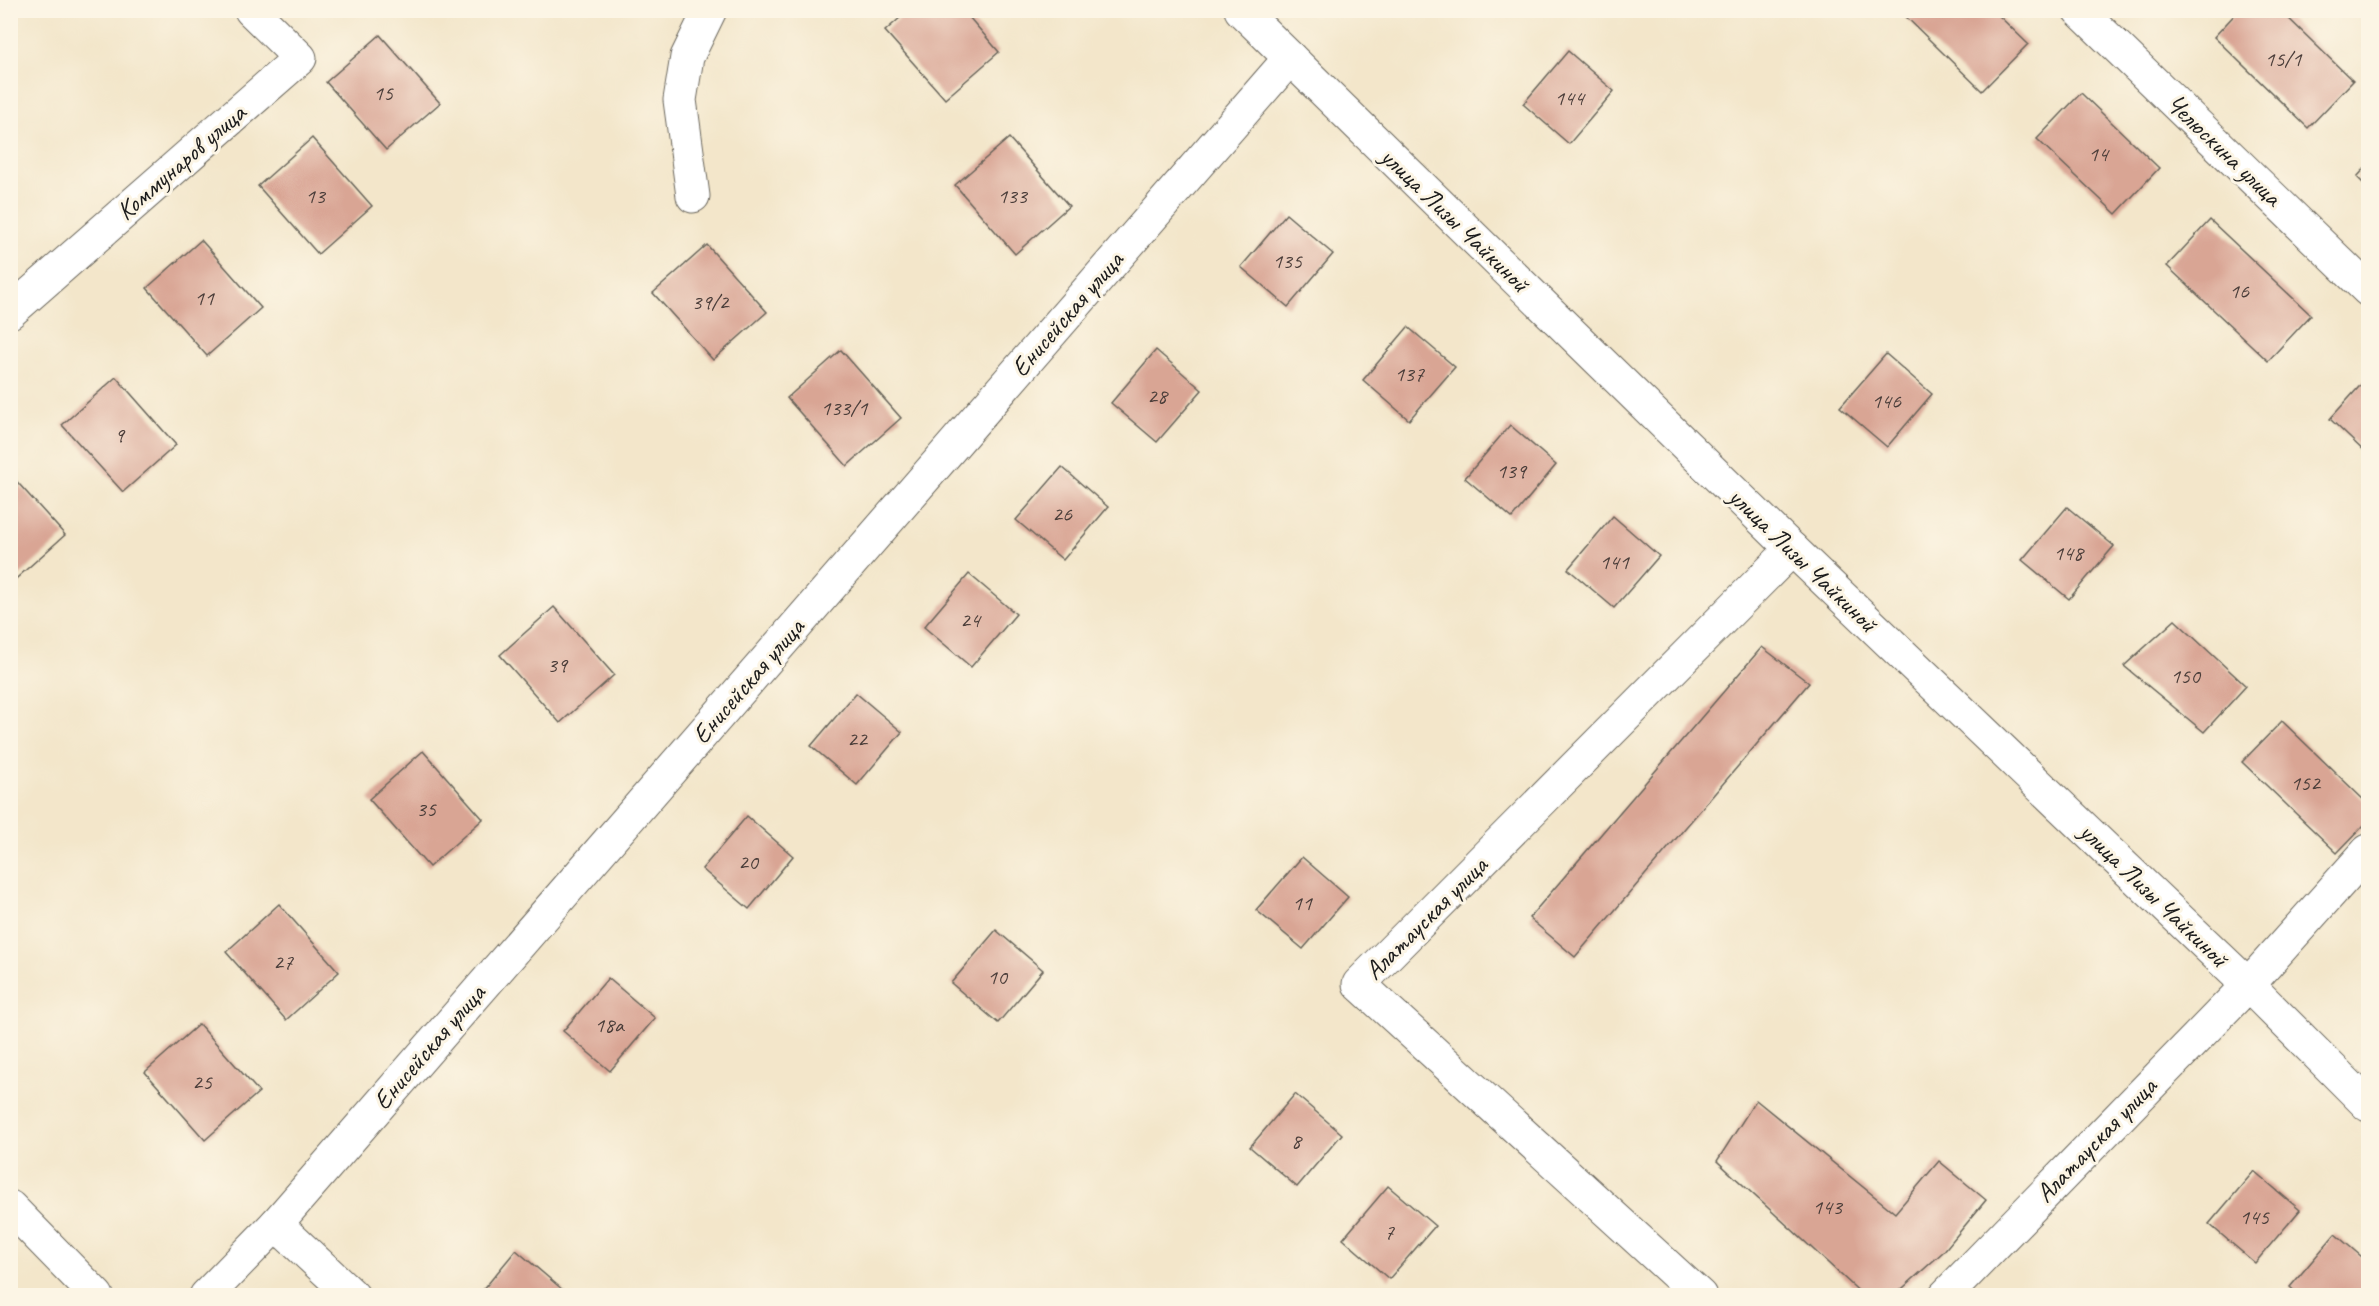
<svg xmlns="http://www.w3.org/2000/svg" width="2379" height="1306" font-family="Caveat,sans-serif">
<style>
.building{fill:#d9a594}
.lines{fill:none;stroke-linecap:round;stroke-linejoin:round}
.street-casing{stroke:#676359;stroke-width:35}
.secondary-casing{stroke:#676359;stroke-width:35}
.street{stroke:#fff;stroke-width:33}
.secondary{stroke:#fff;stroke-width:33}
.labels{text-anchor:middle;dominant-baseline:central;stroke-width:6;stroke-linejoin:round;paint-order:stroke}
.number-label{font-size:22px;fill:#4b3e3a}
.street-label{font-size:26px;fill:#1c1c1c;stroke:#fcf5e5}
</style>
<rect width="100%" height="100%" fill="#fcf5e5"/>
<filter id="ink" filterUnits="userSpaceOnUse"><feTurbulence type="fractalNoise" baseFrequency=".0167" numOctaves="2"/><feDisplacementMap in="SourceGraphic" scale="12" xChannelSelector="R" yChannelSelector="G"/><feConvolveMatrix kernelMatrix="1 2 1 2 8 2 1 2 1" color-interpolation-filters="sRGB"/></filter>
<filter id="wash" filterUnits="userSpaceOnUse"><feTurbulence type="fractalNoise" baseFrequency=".008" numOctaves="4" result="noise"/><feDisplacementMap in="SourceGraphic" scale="24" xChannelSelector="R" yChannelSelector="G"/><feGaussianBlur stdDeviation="1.35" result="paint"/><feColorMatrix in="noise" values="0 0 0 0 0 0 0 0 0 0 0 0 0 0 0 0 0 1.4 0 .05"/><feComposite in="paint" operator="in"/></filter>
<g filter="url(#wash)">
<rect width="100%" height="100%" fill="#f3e6ca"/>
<g id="blocks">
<g class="building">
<polygon points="909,10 963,10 999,52 945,99 885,31"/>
<polygon points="1899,10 1993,10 2028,44 1982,91"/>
<polygon points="2239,10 2280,10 2353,81 2308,128 2214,37"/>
<polygon points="380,35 440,103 386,150 326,82"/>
<polygon points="1568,51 1614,91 1569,144 1523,104"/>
<polygon points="2081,93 2159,168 2116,214 2037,139"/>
<polygon points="312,138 372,206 318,254 258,186"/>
<polygon points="1009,138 1069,206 1015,254 955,185"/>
<polygon points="2368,165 2368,188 2357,177"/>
<polygon points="1286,214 1333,254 1288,307 1241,267"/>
<polygon points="2210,220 2311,315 2268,361 2167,266"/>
<polygon points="201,240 261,308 207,356 147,288"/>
<polygon points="707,245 767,312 713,360 653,293"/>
<polygon points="1408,327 1455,367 1409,420 1363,380"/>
<polygon points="841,350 901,418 847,466 787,398"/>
<polygon points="1156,350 1202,390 1157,442 1111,403"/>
<polygon points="1886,354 1932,394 1887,447 1840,407"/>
<polygon points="116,377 176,445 123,492 62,425"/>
<polygon points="2368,377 2368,455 2330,419"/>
<polygon points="1510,425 1556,465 1512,518 1465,478"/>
<polygon points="1062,467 1108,507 1063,560 1016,520"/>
<polygon points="10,474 65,535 10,584"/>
<polygon points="2067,507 2114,546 2069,599 2022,560"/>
<polygon points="1613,516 1659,556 1614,608 1568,569"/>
<polygon points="969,574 1016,614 971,667 924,627"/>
<polygon points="554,607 614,675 560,723 500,655"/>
<polygon points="2175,620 2246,686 2204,732 2124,666"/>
<polygon points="1762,647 1809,683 1575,957 1529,918"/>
<polygon points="856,693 902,732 857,785 811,746"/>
<polygon points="2282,721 2368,804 2368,821 2337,853 2242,762"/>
<polygon points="423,751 483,819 429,867 369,799"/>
<polygon points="747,816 793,856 749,909 702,869"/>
<polygon points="1302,857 1348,897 1303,949 1256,910"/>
<polygon points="279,904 339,972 286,1020 226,952"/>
<polygon points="996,930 1043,970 998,1023 951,983"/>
<polygon points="608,978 655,1018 610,1071 563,1031"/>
<polygon points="199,1024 259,1092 205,1140 145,1072"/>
<polygon points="1295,1094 1342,1134 1297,1187 1250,1147"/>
<polygon points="1756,1100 1895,1213 1939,1161 1986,1200 1943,1252 1894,1296 1864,1296 1717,1161"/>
<polygon points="2254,1171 2300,1210 2255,1263 2209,1224"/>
<polygon points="1388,1186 1435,1226 1389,1279 1343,1239"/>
<polygon points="2335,1234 2368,1262 2368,1289 2363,1296 2300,1296 2290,1287"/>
<polygon points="516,1250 563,1290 558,1296 478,1296"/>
</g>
</g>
</g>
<g filter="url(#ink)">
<use href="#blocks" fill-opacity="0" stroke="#676359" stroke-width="1.5"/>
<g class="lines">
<defs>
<g id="street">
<polyline points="2079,10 2368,290"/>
<polyline points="693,196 680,100 687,57 710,10"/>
<polyline points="10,312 300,58 251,10"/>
<polyline points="10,1207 97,1296"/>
<polyline points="276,1224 353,1296"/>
<polyline points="206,1296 276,1224 1290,58"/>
<polyline points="1700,1296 1359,984 1792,549"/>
<polyline points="1945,1296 2248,985 2368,851"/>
</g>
<polyline id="secondary" points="1241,10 1792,549 2248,985 2368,1105"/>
</defs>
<use href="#street" class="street-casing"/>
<use href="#secondary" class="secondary-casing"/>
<use href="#street" class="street"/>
<use href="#secondary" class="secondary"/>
</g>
</g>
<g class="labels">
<g class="number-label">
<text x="2283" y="59">15/1</text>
<text x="383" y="93">15</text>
<text x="1569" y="98">144</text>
<text x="2098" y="154">14</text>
<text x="315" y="196">13</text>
<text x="1012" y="196">133</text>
<text x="1287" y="261">135</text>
<text x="2239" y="291">16</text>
<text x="204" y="298">11</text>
<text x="710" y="302">39/2</text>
<text x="1409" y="374">137</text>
<text x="1157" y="396">28</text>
<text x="1886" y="401">146</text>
<text x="844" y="408">133/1</text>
<text x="119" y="435">9</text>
<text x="1511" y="471">139</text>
<text x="1062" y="514">26</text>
<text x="2068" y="553">148</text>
<text x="1614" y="562">141</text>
<text x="970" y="620">24</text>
<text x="557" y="665">39</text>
<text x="2185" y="676">150</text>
<text x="857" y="739">22</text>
<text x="2305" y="783">152</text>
<text x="426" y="809">35</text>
<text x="748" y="862">20</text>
<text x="1302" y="903">11</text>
<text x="283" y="962">27</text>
<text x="997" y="977">10</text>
<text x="609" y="1025">18а</text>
<text x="202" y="1082">25</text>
<text x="1296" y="1141">8</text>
<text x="1827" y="1207">143</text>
<text x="2254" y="1217">145</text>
<text x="1389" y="1232">7</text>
</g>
<g class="street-label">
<text transform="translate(2224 150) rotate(44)">Челюскина улица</text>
<text transform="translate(181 162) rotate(-41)">Коммунаров улица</text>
<text transform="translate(1455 220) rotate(44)">улица Лизы Чайкиной</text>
<text transform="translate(1067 314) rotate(-49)">Енисейская улица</text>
<text transform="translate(1803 560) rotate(44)">улица Лизы Чайкиной</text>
<text transform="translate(748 681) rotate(-49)">Енисейская улица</text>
<text transform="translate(2154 895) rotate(44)">улица Лизы Чайкиной</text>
<text transform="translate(1426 918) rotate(-45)">Алатауская улица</text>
<text transform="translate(429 1047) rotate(-49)">Енисейская улица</text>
<text transform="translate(2096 1140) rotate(-46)">Алатауская улица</text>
</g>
</g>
<rect width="2379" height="1306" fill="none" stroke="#fcf5e5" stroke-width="36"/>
</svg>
